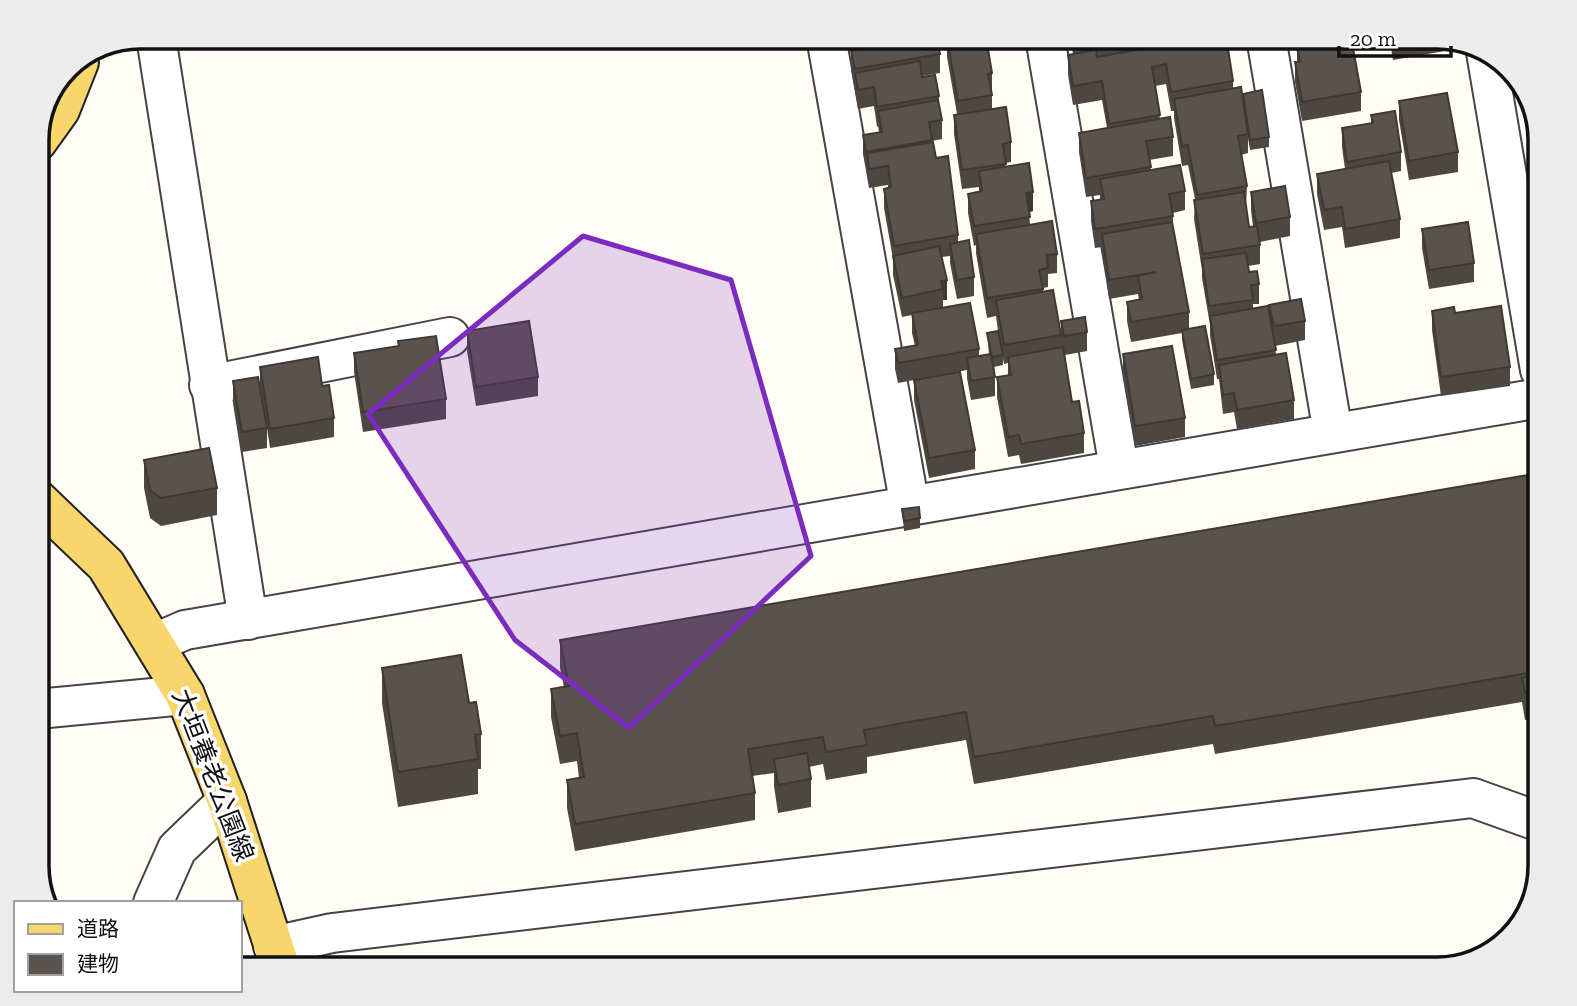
<svg xmlns="http://www.w3.org/2000/svg" width="1577" height="1006" font-family="'Zilla Slab','Noto Sans JP',serif">
<style>
.lines{fill:none;stroke-linecap:round;stroke-linejoin:round}
.street-casing{stroke:#444;stroke-width:42}
.primary-casing{stroke:#222;stroke-width:42}
.street{stroke:#fff;stroke-width:38}
.primary{stroke:#f9d66b;stroke-width:38}
.wall{fill:#4d4742}
.shaded-wall{fill:#3f3936}
.building{fill:#5a524d;stroke:#3f3936;stroke-width:2}
.marked{fill:#7b2cbf;fill-opacity:0.2;stroke:#7b2cbf;stroke-width:5;stroke-linejoin:round}
.labels{text-anchor:middle;dominant-baseline:central;stroke-width:7;stroke-linejoin:round;paint-order:stroke}
.street-label{font-size:26px;fill:#111;stroke:#fff}
.rim{fill:none;stroke:#111;stroke-width:3.5}
</style>
<rect width="100%" height="100%" fill="#fffdf5"/>
<g class="lines">
<defs>
<g id="street">
<polyline points="156,37 248,620"/>
<polyline points="826,37 910,507"/>
<polyline points="1045,37 1119,468"/>
<polyline points="1266,37 1333,433"/>
<polyline points="1486,52 1540,370"/>
<polyline points="209,385 450,337"/>
<polyline points="155,643 185,630 1540,398"/>
<polyline points="37,709 185,695"/>
<polyline points="153,903 177,849 227,801"/>
<polyline points="273,946 332,933 1473,798 1540,822"/>
</g>
<g id="primary">
<polyline points="37,142 60,110 79,62"/>
<polyline points="37,499 106,565 185,695 227,801 281,969"/>
</g>
</defs>
<use href="#street" class="street-casing"/>
<use href="#primary" class="primary-casing"/>
<use href="#street" class="street"/>
<use href="#primary" class="primary"/>
</g>
<g class="wall">
<polygon points="841,37 936,37 940,54 940,73 922,76 939,96 939,104 942,120 942,139 932,141 932,143 936,158 958,235 958,242 974,277 974,296 957,299 950,263 950,256 942,257 947,300 943,300 943,308 979,349 979,356 989,354 987,333 998,331 996,316 987,318 976,253 976,245 974,246 968,213 968,194 979,192 979,187 962,189 954,134 954,115 957,114 947,57 947,38 992,73 992,109 1011,142 1011,162 1005,163 1006,167 1033,211 1029,212 1030,225 1057,254 1057,273 1048,274 1048,287 1043,288 1043,292 1061,334 1061,321 1087,332 1087,351 1065,355 1072,402 1084,433 1084,453 1021,464 1019,455 1008,457 997,397 997,377 1008,375 1008,363 1004,364 1003,358 1003,365 994,367 995,377 995,396 971,400 967,378 967,370 898,383 895,369 895,349 915,346 912,333 912,315 902,317 893,275 893,259 884,208 884,189 888,188 888,185 869,188 863,154 863,135 879,132 878,126 877,127 874,106 858,109 851,70 851,51 863,48 863,38 842,41"/>
<polygon points="1070,37 1140,37 1140,49 1146,48 1146,38 1162,49 1198,42 1198,37 1214,37 1215,44 1233,81 1233,89 1269,137 1269,147 1250,150 1248,138 1248,153 1241,155 1247,186 1246,206 1249,227 1253,226 1251,211 1251,192 1290,217 1290,236 1260,242 1260,264 1248,266 1249,272 1259,284 1259,304 1253,304 1253,308 1269,312 1269,305 1305,321 1305,340 1275,346 1276,355 1294,400 1294,419 1237,429 1234,412 1223,414 1219,379 1217,379 1210,335 1210,325 1202,278 1202,270 1194,219 1195,199 1188,165 1182,166 1174,118 1174,111 1171,111 1166,84 1155,86 1160,119 1173,137 1173,156 1149,160 1151,170 1185,191 1185,210 1173,213 1173,231 1189,312 1189,329 1214,374 1214,385 1191,389 1182,340 1182,333 1131,342 1127,321 1127,302 1139,300 1138,294 1109,299 1102,247 1095,248 1091,221 1091,201 1100,200 1100,195 1086,197 1079,152 1079,133 1107,128 1102,100 1073,105 1068,75 1068,55 1073,54"/>
<polygon points="1290,37 1351,37 1361,92 1361,111 1302,121 1295,82 1295,62 1297,62 1297,47 1307,46 1307,37 1291,40"/>
<polygon points="1389,37 1437,37 1468,47 1393,60"/>
<polygon points="1399,101 1458,152 1458,172 1409,180 1399,120"/>
<polygon points="1371,115 1401,152 1401,171 1391,173 1400,219 1400,238 1345,248 1342,227 1324,230 1317,194 1317,174 1345,169 1342,147 1342,128 1371,123"/>
<polygon points="1422,229 1474,263 1474,282 1429,289 1422,248"/>
<polygon points="1432,311 1455,313 1510,367 1510,386 1441,396 1432,330"/>
<polygon points="467,331 538,377 538,396 476,406 467,351"/>
<polygon points="398,341 446,399 446,419 363,432 354,372 354,353 398,346"/>
<polygon points="1123,354 1185,418 1185,437 1135,446 1123,374"/>
<polygon points="260,367 322,386 334,418 334,437 270,448 267,428 267,448 242,452 233,401 233,381 260,386"/>
<polygon points="914,380 975,450 975,469 929,478 914,400"/>
<polygon points="144,460 217,488 217,515 161,526 150,518 144,488"/>
<polygon points="1540,473 1540,717 1525,720 1522,702 1215,754 1213,744 974,784 966,740 867,757 867,773 826,780 823,764 809,767 811,779 811,807 778,813 774,786 774,773 752,776 755,793 755,820 575,851 567,808 567,780 579,778 577,761 560,764 551,717 551,689 564,687 560,668 560,640"/>
<polygon points="902,509 920,518 920,528 904,531"/>
<polygon points="382,668 469,703 481,734 481,769 478,769 478,794 398,807 382,703"/>
</g>
<g class="shaded-wall">
<polygon points="1033,192 1033,211 1026,213 1026,193"/>
<polygon points="947,280 947,300 943,300 943,289 941,281"/>
</g>
<g class="building">
<polygon points="864,37 936,37 940,54 855,69 851,51 866,47"/>
<polygon points="952,37 973,37 973,38 986,37 992,73 988,74 992,95 958,101 947,38"/>
<polygon points="1074,37 1140,37 1076,49"/>
<polygon points="1158,37 1160,37 1162,49 1200,42 1199,37 1214,37 1215,44 1227,42 1233,81 1171,92 1166,64 1152,67 1160,115 1109,124 1102,81 1073,86 1068,55 1096,50 1097,57 1148,48 1146,38"/>
<polygon points="1309,37 1351,37 1361,92 1302,102 1295,62 1300,62 1297,47 1311,45"/>
<polygon points="1392,37 1415,37 1393,41"/>
<polygon points="920,61 922,77 935,75 939,96 877,107 874,87 858,90 855,73"/>
<polygon points="1241,87 1248,134 1238,136 1247,186 1197,195 1188,145 1182,146 1174,99"/>
<polygon points="1262,90 1269,137 1250,140 1243,94"/>
<polygon points="1447,93 1458,152 1409,161 1399,101"/>
<polygon points="938,100 942,120 929,122 932,140 866,152 863,135 882,132 878,111"/>
<polygon points="1006,107 1011,142 1003,144 1006,164 962,170 954,115"/>
<polygon points="1395,111 1401,152 1347,162 1342,128 1373,123 1371,115"/>
<polygon points="1170,117 1173,137 1146,141 1151,167 1086,178 1079,133"/>
<polygon points="933,142 936,158 948,156 958,235 894,246 884,189 891,187 888,166 869,169 867,153"/>
<polygon points="1389,161 1400,219 1345,229 1342,207 1324,210 1317,174"/>
<polygon points="1029,163 1033,192 1026,193 1030,217 974,226 968,194 982,191 979,171"/>
<polygon points="1180,165 1185,191 1169,194 1173,216 1095,229 1091,201 1104,199 1100,179"/>
<polygon points="1285,186 1290,217 1256,223 1251,192"/>
<polygon points="1244,192 1249,227 1257,226 1260,245 1203,254 1194,200"/>
<polygon points="1052,221 1057,254 1047,255 1048,268 1039,270 1043,289 987,298 976,234"/>
<polygon points="1172,222 1189,312 1131,322 1127,302 1142,299 1138,276 1156,272 1109,280 1102,234"/>
<polygon points="1468,222 1474,263 1429,270 1422,229"/>
<polygon points="969,240 974,277 957,280 950,244"/>
<polygon points="939,246 947,280 941,281 943,289 902,298 893,256"/>
<polygon points="1246,253 1249,272 1257,271 1259,284 1251,285 1253,300 1209,306 1202,259"/>
<polygon points="1053,290 1061,335 1004,345 996,300"/>
<polygon points="1301,299 1305,321 1274,326 1269,305"/>
<polygon points="970,303 979,349 898,363 895,349 918,345 912,313"/>
<polygon points="1268,306 1276,350 1217,360 1210,316"/>
<polygon points="1501,306 1510,367 1441,377 1432,311 1454,307 1455,313"/>
<polygon points="1085,317 1087,332 1064,336 1061,321"/>
<polygon points="529,321 538,377 476,387 467,331"/>
<polygon points="1205,326 1214,374 1191,379 1182,330"/>
<polygon points="998,331 1003,355 992,357 987,333"/>
<polygon points="436,336 446,399 363,412 354,353 399,346 398,341"/>
<polygon points="1172,346 1185,418 1135,426 1123,354"/>
<polygon points="1063,347 1072,402 1079,401 1084,433 1021,444 1019,435 1008,437 997,377 1011,375 1008,357"/>
<polygon points="1286,353 1294,400 1237,410 1234,393 1223,395 1219,365"/>
<polygon points="991,354 995,377 971,381 967,358"/>
<polygon points="318,357 322,386 329,385 334,418 270,429 260,367"/>
<polygon points="960,372 975,450 929,458 914,380"/>
<polygon points="258,377 267,428 242,432 233,381"/>
<polygon points="209,448 217,488 161,498 150,490 144,460"/>
<polygon points="1540,473 1540,671 1215,726 1213,716 974,757 966,712 864,730 867,745 826,752 823,737 748,749 755,793 575,824 567,780 584,777 577,733 560,736 551,689 569,686 560,640"/>
<polygon points="919,507 920,518 904,521 902,509"/>
<polygon points="461,655 469,703 476,702 481,734 475,735 478,759 398,772 382,668"/>
<polygon points="1540,675 1540,690 1525,693 1522,678"/>
<polygon points="807,753 811,779 778,785 774,759"/>
<polygon points="837,965 837,969 810,969"/>
</g>
<path class="marked" d="M583 236 731 280 811 556 629 728 515 640 368 414Z"/>
<g class="labels">
<g class="street-label">
<text transform="translate(213 775) rotate(69)">大垣養老公園線</text>
</g>
</g>
<path d="M0 0H1577V1006H0ZM140 49H1437A91 91 0 0 1 1528 140V866A91 91 0 0 1 1437 957H140A91 91 0 0 1 49 866V140A91 91 0 0 1 140 49Z" fill="#ececec" fill-rule="evenodd"/>
<path class="rim" d="M140 49H1437A91 91 0 0 1 1528 140V866A91 91 0 0 1 1437 957H140A91 91 0 0 1 49 866V140A91 91 0 0 1 140 49Z"/>
<rect x="14" y="901" width="228" height="91" fill="#ffffff" stroke="#a0a0a0" stroke-width="2"/>
<rect x="28" y="924" width="35" height="10" fill="#f9d66b" stroke="#a0a0a0" stroke-width="2"/>
<text x="77" y="936" font-size="21" fill="#111111">道路</text>
<rect x="28" y="954" width="35" height="21" fill="#5a524d" stroke="#a0a0a0" stroke-width="2"/>
<text x="77" y="971" font-size="21" fill="#111111">建物</text>
<path d="M1339 46v10h112v-10" fill="none" stroke="#111111" stroke-width="3.5"/>
<text x="1350" y="46" font-size="21" fill="#111111" stroke="#ffffff" stroke-width="5" paint-order="stroke">20 m</text>
</svg>
